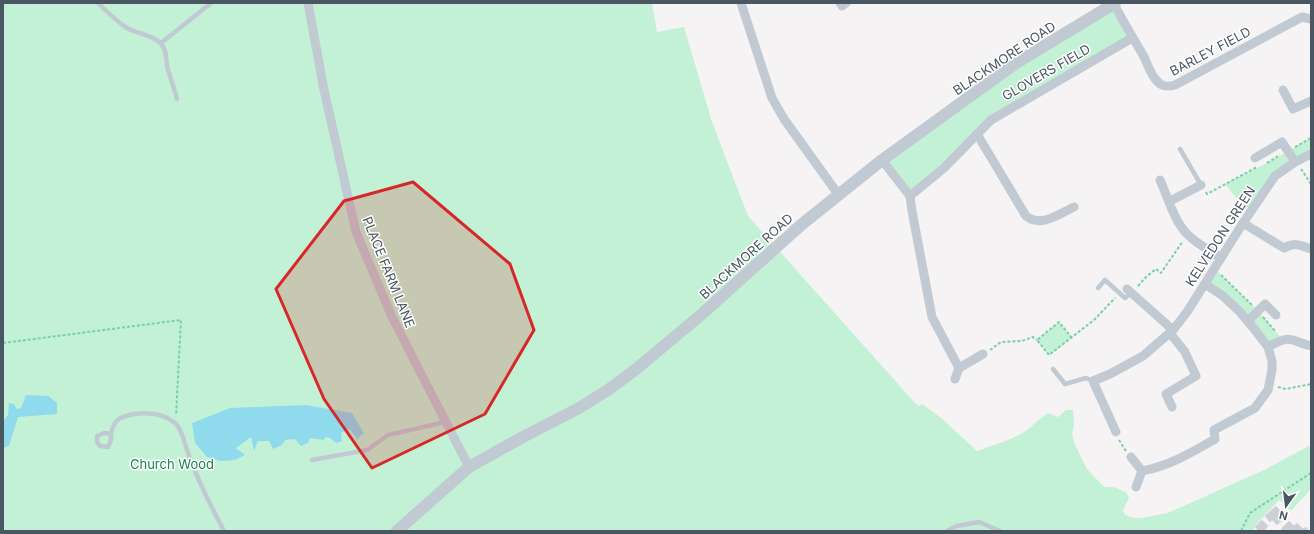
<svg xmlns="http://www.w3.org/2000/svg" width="1314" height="534" font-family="Inter,sans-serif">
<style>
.green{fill:#c3f1d5}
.water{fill:#90daee}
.building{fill:#cdcfd5;stroke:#d7d9de}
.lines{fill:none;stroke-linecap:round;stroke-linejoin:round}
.path{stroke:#7ad0a6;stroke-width:2;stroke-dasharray:3 2;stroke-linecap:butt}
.service{stroke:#c1cad2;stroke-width:4.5}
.minor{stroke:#c1cad2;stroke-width:9}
.tertiary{stroke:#c1cad2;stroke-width:12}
.marked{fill:#d62828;fill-opacity:0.2;stroke:#d62828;stroke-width:3;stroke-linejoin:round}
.labels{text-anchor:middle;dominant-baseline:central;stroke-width:3;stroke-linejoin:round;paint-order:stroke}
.street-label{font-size:13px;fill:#4a5661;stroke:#fff}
.park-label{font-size:13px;fill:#17864f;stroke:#fff}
</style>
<rect width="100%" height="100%" fill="#f5f3f3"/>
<g class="green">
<path d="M3 3H652L657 32 684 27 712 122 748 216 915 403 919 406 922 404 940 417 977 451C993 445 1010 441 1024 432 1032 427 1039 418 1048 413L1058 417 1066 410H1073L1074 425 1072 434 1075 445 1087 469 1104 487H1113L1126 492 1129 498 1123 510 1125 515 1134 518H1141L1168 513 1264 470 1311 445V489L1291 511 1279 500 1255 526 1253 531H1148L1147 530 1119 531H3Z"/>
<polygon points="1114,4 1132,38 1011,108 910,196 882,160"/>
<polygon points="1311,138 1311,154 1275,176 1252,210 1238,200 1225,184 1271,161"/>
<polygon points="1215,269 1258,311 1282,339 1268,347 1255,330 1205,284"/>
<polygon points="1059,322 1072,338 1049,355 1037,340"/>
</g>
<g class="water">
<polygon points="26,395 48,396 57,403 57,414 18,417 9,446 3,448 3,420 4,420 8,415 9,403 14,404 17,409 21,408"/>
<polygon points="306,405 352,413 364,433 357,439 350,429 341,433 342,441 336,443 330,438 325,437 324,440 310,438 308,443 301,446 295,439 285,440 282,445 273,449 269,441 258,441 254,451 251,437 236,448 245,455 235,460 221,461 207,457 195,443 192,423 230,408"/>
</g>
<g class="building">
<polygon points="1276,506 1286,517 1277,525 1272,520 1270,522 1265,516"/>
<polygon points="1262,520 1268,526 1264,531 1259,531 1255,527"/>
<polygon points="1289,521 1294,526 1297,523 1303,529 1306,527 1308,531 1283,531 1281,529"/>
</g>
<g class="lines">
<g class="path">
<polyline points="1295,147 1311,138"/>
<polyline points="1267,163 1280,155"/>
<polyline points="1301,169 1311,184"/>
<polyline points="1206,192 1207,194 1257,167"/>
<polyline points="1221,275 1252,305"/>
<polyline points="1138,286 1146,277 1156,269 1161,273 1183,241"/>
<polyline points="1263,317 1276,332"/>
<polyline points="1072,338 1059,322 1037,340 1049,355 1094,320 1115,298"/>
<polyline points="3,343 181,320 176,415"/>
<polyline points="990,350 1001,342 1022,341 1033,337 1037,340"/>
<polyline points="1278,387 1286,389 1311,384"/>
<polyline points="1119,440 1126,451"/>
<polyline points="1241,531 1250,513 1311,473"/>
</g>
<g class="service">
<path d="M98 3C107 12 116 21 127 28 137 34 155 35 162 45 167 51 166 59 167 66 170 77 174 88 177 99"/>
<polyline points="161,43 211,3"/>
<polyline points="1180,149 1201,185"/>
<polyline points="1098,288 1105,280 1125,298 1131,293"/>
<polyline points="1053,369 1065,384 1086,378 1093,381"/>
<path d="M111 434V440L108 447 100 446 97 442V436L104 433 111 434C114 419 120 417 134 414 148 412 163 413 175 423 181 428 184 440 186 447 196 477 210 504 224 531"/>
<polyline points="312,460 367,450 388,435 445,422"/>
<polyline points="947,531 957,526 979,522 1000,531"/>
</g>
<g class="minor">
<polyline points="308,3 324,90 356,232 392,317 469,467"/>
<polyline points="741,3 772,98 784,119 838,194"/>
<polyline points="840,3 842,6 846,3"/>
<path d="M1114 4C1123 21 1133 38 1143 55 1148 64 1150 75 1158 82 1163 87 1168 87 1175 85L1302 17 1311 19"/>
<polyline points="1283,90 1293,109 1311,101"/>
<path d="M977 134 1026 216C1041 228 1059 214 1074 207"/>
<polyline points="1255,158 1282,142 1295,162"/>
<polyline points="882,160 910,196 944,168 991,120 1132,38"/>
<path d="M1160 180C1167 195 1172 215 1182 228 1191 241 1208 249 1221 258"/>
<polyline points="910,196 912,211 932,317 959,368 983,354"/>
<polyline points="1170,201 1201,185"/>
<path d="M1243 223 1284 248C1295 242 1300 245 1311 249"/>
<polyline points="1127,289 1173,330"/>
<polyline points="1248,321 1265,304 1276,315"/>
<polyline points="1170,333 1185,352 1196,376 1166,394 1172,407"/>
<path d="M1268 347C1292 334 1288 340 1311 346"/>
<polyline points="955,379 959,368"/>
<polyline points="1116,432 1093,381 1110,374 1143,356 1173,330 1187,312 1243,223 1275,176 1295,162 1311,154"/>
<polyline points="1131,457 1142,471"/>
<path d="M1136 487 1142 471C1169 466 1191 453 1215 439L1214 430 1255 408 1268 390 1272 370V361L1268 347 1255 330 1240 312 1223 296 1205 284"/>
</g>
<polyline class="tertiary" points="397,531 469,467 523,437 579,408 608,390 635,370 702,314 801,225 882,160 1016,63 1115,3"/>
</g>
<path class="marked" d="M413 182 510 264 534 330 485 414 372 468 324 399 276 289 344 201Z"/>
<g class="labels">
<g class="street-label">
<text transform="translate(1210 51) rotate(-28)">BARLEY FIELD</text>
<text transform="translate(1004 58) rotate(-34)">BLACKMORE ROAD</text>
<text transform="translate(1046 72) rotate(-30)">GLOVERS FIELD</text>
<text transform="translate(1220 236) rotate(-57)">KELVEDON GREEN</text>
<text transform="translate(746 256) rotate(-42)">BLACKMORE ROAD</text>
<text transform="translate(389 272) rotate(68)">PLACE FARM LANE</text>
</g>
<g class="park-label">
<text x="172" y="464">Church Wood</text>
</g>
</g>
<rect width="1314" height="534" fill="none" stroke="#4a5661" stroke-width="8"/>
<g transform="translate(1286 506) rotate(194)" stroke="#ffffff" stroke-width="3" paint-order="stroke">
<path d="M0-3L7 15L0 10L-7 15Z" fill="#4a5661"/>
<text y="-6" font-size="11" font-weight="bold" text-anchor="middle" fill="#4a5661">N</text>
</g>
</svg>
